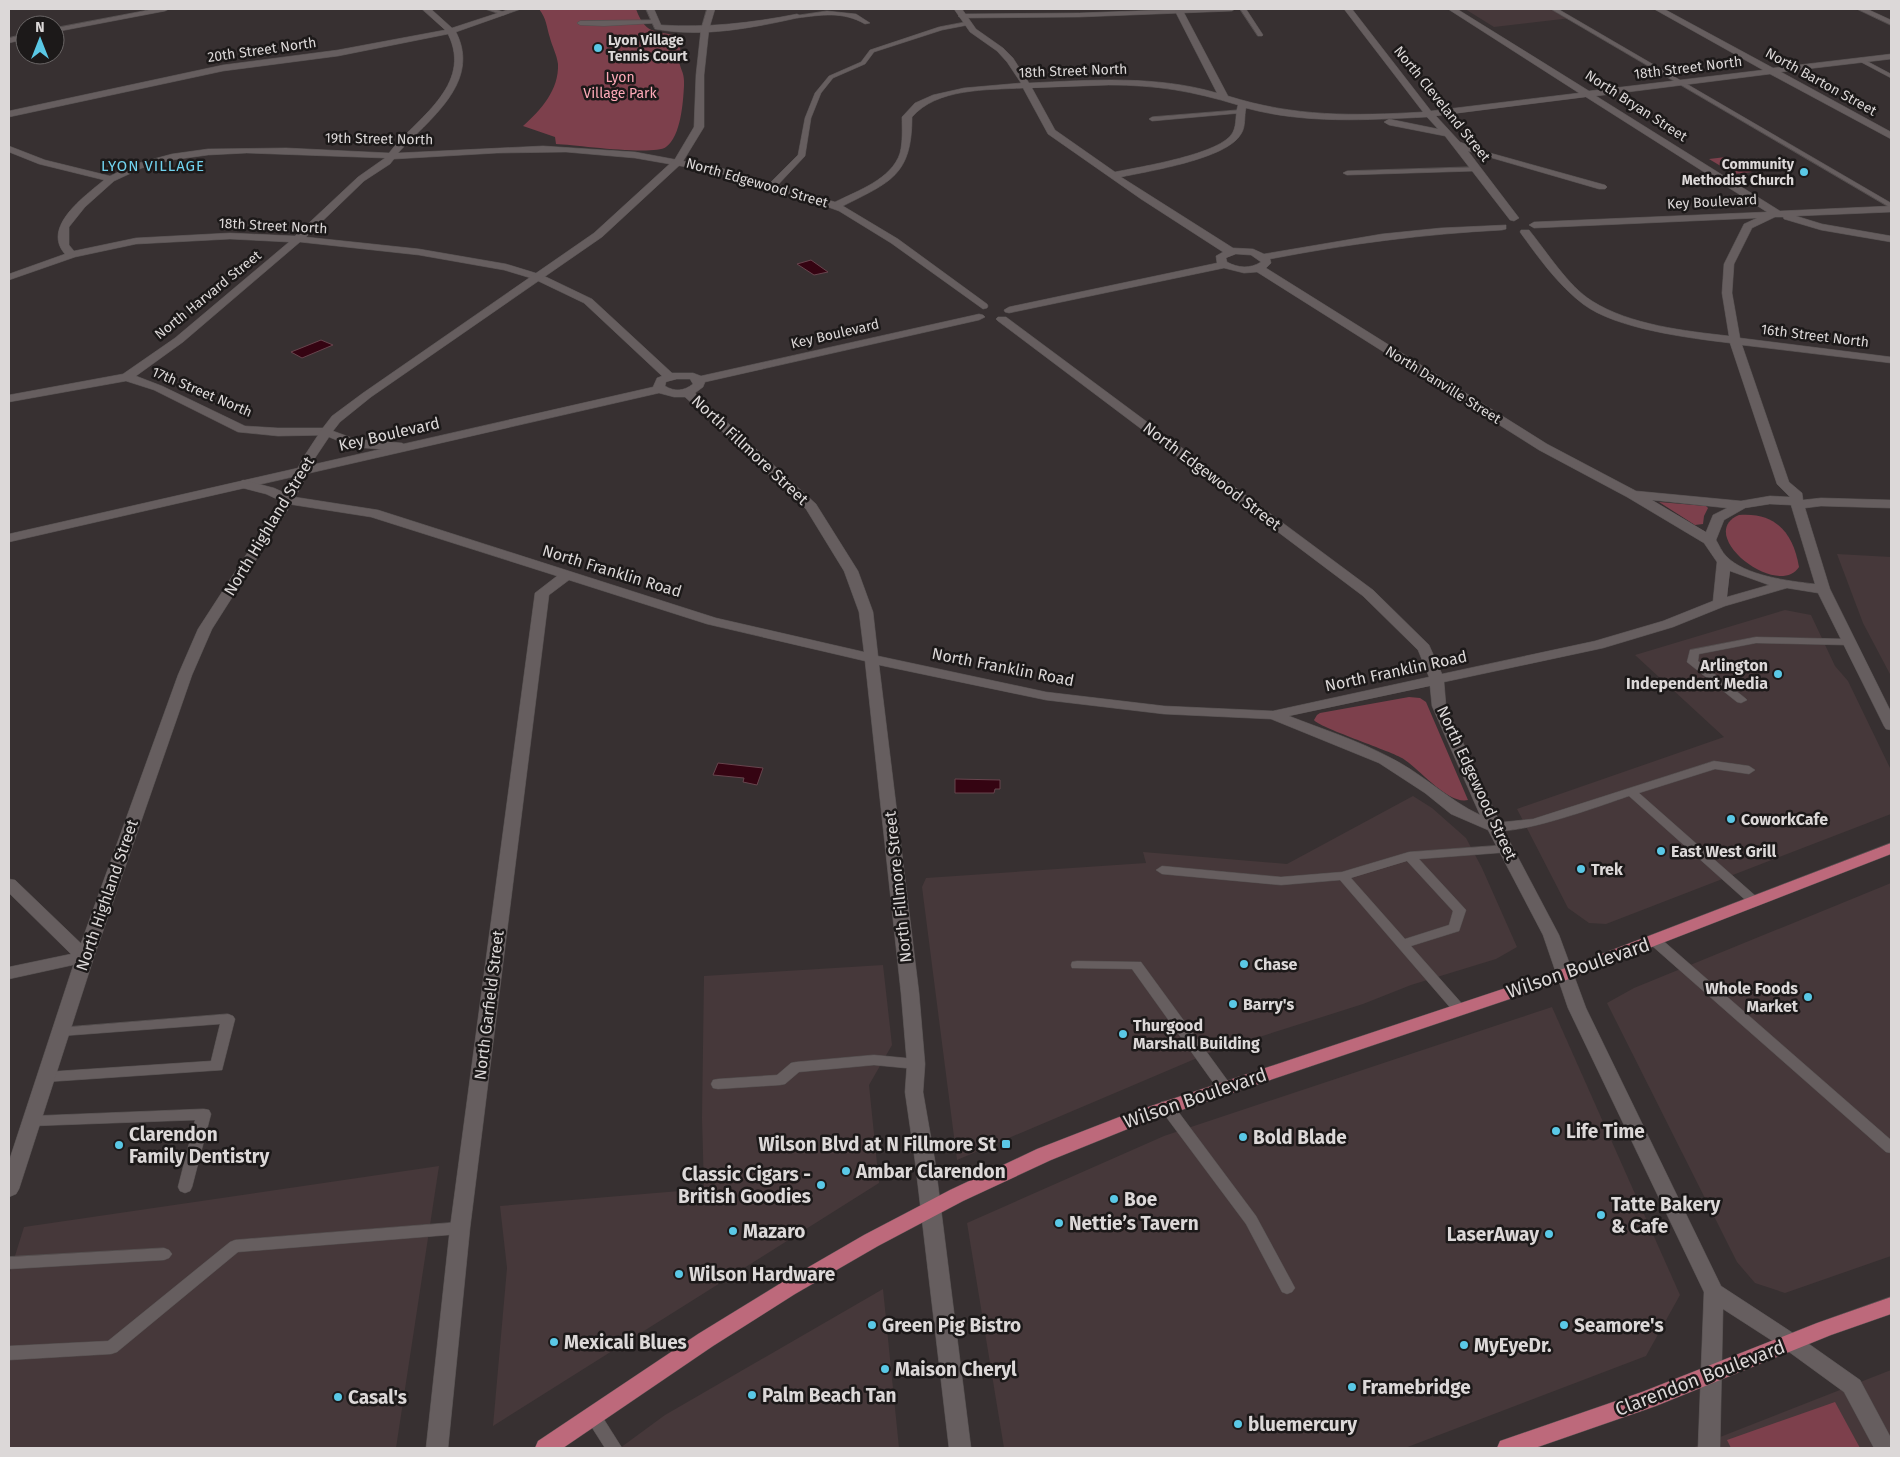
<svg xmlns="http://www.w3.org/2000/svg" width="1900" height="1457" font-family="'Fira Sans',sans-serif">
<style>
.built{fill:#46383a}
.green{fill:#7d404c}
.water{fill:#350412;stroke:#67444d}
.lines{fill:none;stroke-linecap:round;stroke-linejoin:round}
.lane-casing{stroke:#534e4e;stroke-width:1}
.street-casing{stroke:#534e4e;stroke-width:1}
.secondary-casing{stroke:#534e4e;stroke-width:1}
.primary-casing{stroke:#534e4e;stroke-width:1}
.lane{fill:#665e5f;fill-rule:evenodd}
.street{fill:#665e5f;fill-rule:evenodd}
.secondary{fill:#665e5f;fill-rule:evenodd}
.primary{fill:#bd697b;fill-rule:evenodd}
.poi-dot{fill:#5ac8e6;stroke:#1c1919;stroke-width:2}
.labels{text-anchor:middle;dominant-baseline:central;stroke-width:5;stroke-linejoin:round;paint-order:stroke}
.far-poi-label{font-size:14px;font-weight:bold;fill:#dcd8d8;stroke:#1c1919;text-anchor:start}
.far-street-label{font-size:14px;fill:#dcd8d8;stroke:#1c1919}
.far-park-label{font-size:14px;fill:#ffaab8;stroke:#1c1919}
.far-neighbourhood-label{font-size:15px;letter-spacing:1px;fill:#71d3ef;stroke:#1c1919}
.street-label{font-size:16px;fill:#dcd8d8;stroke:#1c1919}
.poi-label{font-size:16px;font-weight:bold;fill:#dcd8d8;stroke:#1c1919;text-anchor:start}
.near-street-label{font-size:19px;fill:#dcd8d8;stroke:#1c1919}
.near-poi-label{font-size:19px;font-weight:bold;fill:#dcd8d8;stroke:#1c1919;text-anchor:start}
</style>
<rect width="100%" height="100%" fill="#373031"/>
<g class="built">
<polygon points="1465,9 1554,9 1571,18 1494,27"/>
<polygon points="1837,554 1891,557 1891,676 1863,623"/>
<polygon points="1785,610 1811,615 1835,666 1848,681 1891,770 1891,814 1606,924 1589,923 1568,908 1517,809 1724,737 1635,655"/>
<polygon points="1413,796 1432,808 1466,838 1482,868 1517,947 1496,959 1411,985 1363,1004 1209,1053 957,1160 922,887 926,878 1146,863 1143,852 1287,864"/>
<polygon points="1891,883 1891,1256 1785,1293 1755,1283 1737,1262 1607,1003 1634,988"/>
<polygon points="883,965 892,1045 869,1085 879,1183 493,1426 507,1268 500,1206 704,1189 702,1118 704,976"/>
<polygon points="1552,1007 1680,1295 1646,1356 1405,1448 1004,1448 967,1223 1164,1136"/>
<polygon points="439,1166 396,1448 9,1448 9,1275 24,1227"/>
<polygon points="883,1289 899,1448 620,1448 665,1415"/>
<polygon points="1891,1370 1891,1448 1692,1448"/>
</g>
<g class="green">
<path d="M539 9H636C647 39 658 28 682 38 681 43 679 56 679 60 680 70 685 72 684 86 683 103 681 136 666 147 653 156 577 145 556 144L555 137 523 126C541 110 559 90 558 64 557 55 552 46 550 38 546 25 547 20 539 9Z"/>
<polygon points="1726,157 1752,172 1734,174 1709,159"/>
<polygon points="1659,502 1706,506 1708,508 1704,516 1703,524 1695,525"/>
<path d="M1739 515C1776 512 1793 533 1799 567 1777 600 1694 534 1739 515Z"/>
<path d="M1409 697 1420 698 1426 702 1468 800C1448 805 1419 768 1402 758 1388 750 1318 727 1314 720L1317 715 1320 713Z"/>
<polygon points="1835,1402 1860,1448 1731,1448 1727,1440"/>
</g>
<g class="water">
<polygon points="811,260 828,272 814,275 797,264"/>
<polygon points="321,340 333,345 302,358 291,352"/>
<polygon points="718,763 763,768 757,785 743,782 744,778 713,775"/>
<polygon points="955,779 1000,780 1000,789 995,789 994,793 955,793"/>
</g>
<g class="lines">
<defs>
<g id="lane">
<polygon points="485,9 494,9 507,13 504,15"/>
<polygon points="1192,9 1235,9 1232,11 1079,17 961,18 958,16 961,14 1079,13"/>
<polygon points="1240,9 1246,9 1263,35 1262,36 1258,36"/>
<polygon points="1551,9 1558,9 1891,203 1891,208"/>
<path d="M827 11 856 14 870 23 865 24C843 11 821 15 797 18L794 16Z"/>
<polygon points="655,20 658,22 657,23 604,26 580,25 577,23 580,21"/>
<polygon points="966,22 968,23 968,25 942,30 874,52 865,64 833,78 821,93 811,118 805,156 775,188 769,188 769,184 798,155 805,118 815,93 829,76 861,62 870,50 939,27"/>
<polygon points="1861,58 1891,74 1891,78 1859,61 1858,60"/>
<polygon points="1239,110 1241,111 1241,113 1152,121 1149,119 1152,117"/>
<polygon points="1478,167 1478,171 1475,171 1347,175 1343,173 1347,171"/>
<polygon points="1756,637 1847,639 1852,642 1847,645 1756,643 1699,654 1698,661 1745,698 1747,700 1741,703 1737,702 1687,662 1690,650"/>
<path d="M1714 761 1749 766 1755 770 1749 774 1715 769 1639 793 1759 899 1761 902 1759 905H1751L1629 796C1608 803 1501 843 1488 827L1494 823 1533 819Z"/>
<path d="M1506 845 1512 849 1510 852 1419 859 1466 910 1459 931 1411 946 1464 1006 1466 1009 1464 1012H1454L1340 880 1281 885 1162 874 1156 870 1162 866 1281 877 1342 872 1409 852ZM1407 861 1453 911 1449 925 1405 939 1351 878Z"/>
<polygon points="1655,937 1660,938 1891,1140 1891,1153 1886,1152 1650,944 1649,941 1650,938"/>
<polygon points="1077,961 1141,962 1230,1084 1232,1088 1230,1092 1225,1093 1220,1092 1132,969 1072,968 1071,965 1072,962"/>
<polygon points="228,1014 233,1016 235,1019 222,1070 45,1082 40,1081 38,1077 40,1073 45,1072 211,1061 220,1024 61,1036 56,1034 54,1031 56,1028"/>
<polygon points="874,1055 916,1059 921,1060 923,1064 921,1068 916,1069 874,1065 799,1072 785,1084 780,1085 718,1089 713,1088 711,1084 713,1080 718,1079 777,1075 791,1063 796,1062"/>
<polygon points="1166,1101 1171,1102 1256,1216 1295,1288 1292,1292 1287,1294 1282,1292 1246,1224 1161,1110 1159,1106 1161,1102"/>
<polygon points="204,1109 209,1110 211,1114 192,1187 190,1191 185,1193 180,1191 178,1187 195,1120 31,1126 26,1125 24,1121 26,1117 31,1116"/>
<polygon points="460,1222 465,1224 467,1228 465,1232 460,1234 238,1252 117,1352 111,1354 9,1360 9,1346 108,1341 230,1242 235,1240"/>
<polygon points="164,1248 169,1250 172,1254 169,1258 164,1260 9,1269 9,1257"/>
<polygon points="592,1408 598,1410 622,1448 605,1448 584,1415 586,1410"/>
</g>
<g id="street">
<polygon points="154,9 169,9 165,11 55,32 55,28"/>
<path d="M422 9H431L452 28 510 9H521L456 32C482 83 428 120 398 153L543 146 635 152 721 168 835 202C857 191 892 179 900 153 903 141 902 129 902 117L915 103 933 95 964 88 1021 83 1007 62 997 51 970 32 954 9H962L976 29 1003 48 1013 58 1029 83C1092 80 1155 75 1217 93L1175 11 1182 9 1228 96C1295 117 1353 116 1423 112L1344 9H1352L1431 111 1579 93 1448 9H1457L1589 91 1763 70 1654 9H1664L1773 68 1891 54V59L1781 72 1891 132V139L1770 74 1596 96 1780 211 1891 206V212L1796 216 1822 224 1891 236V242L1821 230 1784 219 1783 217H1775L1752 228 1734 264 1732 293 1740 338 1891 357V363L1742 345 1789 482 1802 493 1803 500 1821 498 1891 500V508L1821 506 1805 508 1830 589 1891 712V730L1886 729 1884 726 1818 593 1787 588 1725 606 1673 627 1603 648 1444 682 1446 706 1502 827 1559 935 1586 1008 1721 1286 1799 1337 1860 1380 1891 1438V1448H1874L1844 1392 1785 1349 1723 1309 1720 1448H1698L1704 1292 1568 1008 1543 935 1488 830 1451 814 1425 793 1379 763 1271 719 1164 714 1046 700 879 665 919 993 925 1064 923 1092 935 1161 971 1448H949L915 1161 905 1092 907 1064 901 993 865 661 707 624 569 580 549 595 470 1228 448 1448H426L450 1228 535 593 557 576 371 517 288 504 282 500 288 496 378 510 716 618 864 652 859 612 844 571 806 509 685 397H674L659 393 9 542V534L653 387 657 378 662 376 584 303 534 279 504 270 419 255 300 242 183 342 136 376 162 386 245 426 278 428H326L330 429 332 432 330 435 278 436 238 432 154 390 126 381 9 402V395L123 374 175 338 289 242 230 239 136 244 75 257 9 280V274L65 254C41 227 85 196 104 180L39 164 9 152V146L45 160 110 176 135 164 172 154 208 149 286 148 389 153C415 119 474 86 448 34L338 56 223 71 9 117V111L223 65 338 50 445 30ZM1109 85C1157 85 1192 91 1238 105 1235 114 1237 124 1233 132 1223 154 1139 167 1115 172L1055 130 1032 88ZM1023 88 1048 134 1141 199 1223 252 1216 256 1217 263 1009 307 1004 310 1005 312 1009 313 1224 268 1244 273 1257 272 1539 450 1627 497 1704 543 1717 562 1713 601 1663 621 1595 641 1442 674 1429 645 1373 590 1006 317H998L996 319 998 321 1363 596 1418 650 1429 677 1273 711 1164 706 1046 692 878 656 873 612 858 571 816 504 695 393 703 387 705 382 979 320 985 317 983 315 979 314 701 376 693 373H672L592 299 542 275 506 264 419 249 306 237 364 181 390 164 394 159 497 153 566 152 635 158 715 172 803 198 839 211 891 243 983 309 987 308 988 306 987 304 898 239 843 206C890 182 912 176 912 117 937 88 987 90 1023 88ZM1586 97 1767 212 1534 222 1529 225 1534 228 1757 218 1744 224 1724 264 1722 293 1729 336C1685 331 1630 325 1592 301 1568 286 1547 252 1529 230H1521L1520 232C1538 257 1558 285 1583 304 1616 329 1689 338 1730 343L1777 484 1790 497 1770 496 1741 501 1636 491 1547 444 1266 268 1271 263 1270 259C1347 244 1424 234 1502 230L1506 229V225L1441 228 1382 234 1264 254 1253 249 1233 248 1121 177C1149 171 1227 159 1241 134 1246 127 1244 116 1246 108 1305 124 1366 120 1427 117L1438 129 1389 119 1384 122 1389 125 1445 136 1510 220 1514 221 1519 218 1468 151 1599 189H1605L1607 187 1605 185 1483 151 1460 142 1436 116ZM247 153 385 158 358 177 295 236 230 233 136 238 74 251 69 245V227L85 207 114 181 142 168 172 160 208 155ZM1236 254 1251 255 1261 262C1250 269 1238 268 1227 262L1226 258ZM677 379H690L693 384C684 391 675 392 665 386L666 382ZM1652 500 1727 508 1713 515 1706 532ZM1770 504 1791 505 1815 584C1789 581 1745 576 1726 556 1722 552 1719 545 1716 540L1724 520 1745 508ZM1730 571 1769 585 1727 597ZM1430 686 1432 706 1480 815C1448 800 1422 773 1389 757 1357 740 1322 729 1289 716Z"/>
<path d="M646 9H654L661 25C707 28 752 23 797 14L801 16 797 18C752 28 701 38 655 29Z"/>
<polygon points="1857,9 1867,9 1891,20 1891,25"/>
<polygon points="25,34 25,39 9,43 9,38"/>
<polygon points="9,879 15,880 91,953 94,957 91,961 9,979 9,967 71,954 9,893"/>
</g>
<polygon id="secondary" points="707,9 715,9 709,29 704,75 704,127 682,163 602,237 371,397 340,422 333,431 355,439 402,443 408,447 402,451 353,447 329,437 315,458 294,500 212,629 192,675 94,957 19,1189 16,1194 9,1197 9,1161 76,957 178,675 198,629 281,501 266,494 239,487 237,484 243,480 274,488 285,493 303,458 322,429 332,416 363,393 594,233 675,159 694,127 696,75 701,29"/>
<g id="primary">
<polygon points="1891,843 1891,854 1572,978 1140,1124 1051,1160 963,1201 878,1246 795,1294 713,1346 563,1448 535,1448 538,1441 698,1334 781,1283 864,1235 950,1190 1037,1149 1127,1114 1560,970"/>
<polygon points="1891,1297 1891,1314 1831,1335 1656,1406 1535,1448 1497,1448 1500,1441 1642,1392 1817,1323"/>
</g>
</defs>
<use href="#lane" class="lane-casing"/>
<use href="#street" class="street-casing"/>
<use href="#secondary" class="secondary-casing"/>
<use href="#primary" class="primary-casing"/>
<use href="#lane" class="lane"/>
<use href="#street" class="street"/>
<use href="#secondary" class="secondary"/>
<use href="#primary" class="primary"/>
</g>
<g class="poi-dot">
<circle cx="598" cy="48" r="5"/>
<circle cx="1804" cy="172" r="5"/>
<circle cx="1778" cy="674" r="5"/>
<circle cx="1731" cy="819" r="5"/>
<circle cx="1661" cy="851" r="5"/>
<circle cx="1581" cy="869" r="5"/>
<circle cx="1244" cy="964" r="5"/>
<circle cx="1808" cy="997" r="5"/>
<circle cx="1233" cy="1004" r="5"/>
<circle cx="1123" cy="1034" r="5"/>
<circle cx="1556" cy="1131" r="5"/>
<circle cx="1243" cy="1137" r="5"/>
<rect x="1001" y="1139" width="10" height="10" rx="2.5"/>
<circle cx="119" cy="1145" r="5"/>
<circle cx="846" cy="1171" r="5"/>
<circle cx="821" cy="1185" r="5"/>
<circle cx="1114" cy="1199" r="5"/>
<circle cx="1601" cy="1215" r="5"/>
<circle cx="1059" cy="1223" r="5"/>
<circle cx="733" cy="1231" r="5"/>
<circle cx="1549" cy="1234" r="5"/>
<circle cx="679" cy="1274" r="5"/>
<circle cx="872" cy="1325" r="5"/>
<circle cx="1564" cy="1325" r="5"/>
<circle cx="554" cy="1342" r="5"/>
<circle cx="1464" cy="1345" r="5"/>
<circle cx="885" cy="1369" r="5"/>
<circle cx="1352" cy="1387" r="5"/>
<circle cx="752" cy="1395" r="5"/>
<circle cx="338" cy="1397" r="5"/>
<circle cx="1238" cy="1424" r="5"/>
</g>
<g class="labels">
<g class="far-poi-label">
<text x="608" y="40">Lyon Village<tspan x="608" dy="16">Tennis Court</tspan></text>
<text x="1794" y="164" text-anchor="end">Community<tspan x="1794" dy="16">Methodist Church</tspan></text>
</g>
<g class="far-street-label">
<text transform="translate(262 50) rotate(-8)">20th Street North</text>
<text transform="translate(1688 68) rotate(-7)">18th Street North</text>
<text transform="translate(1073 71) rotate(-2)">18th Street North</text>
<text transform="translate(1821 82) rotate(29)">North Barton Street</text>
<text transform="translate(1442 104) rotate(51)">North Cleveland Street</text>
<text transform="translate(1636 106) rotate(33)">North Bryan Street</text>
<text transform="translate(379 139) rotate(1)">19th Street North</text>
<text transform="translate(757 183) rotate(16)">North Edgewood Street</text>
<text transform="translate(1712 202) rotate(-3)">Key Boulevard</text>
<text transform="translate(273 226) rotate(3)">18th Street North</text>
<text transform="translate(208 295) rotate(-39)">North Harvard Street</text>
<text transform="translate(835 334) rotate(-13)">Key Boulevard</text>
<text transform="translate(1815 336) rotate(7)">16th Street North</text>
<text transform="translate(1443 385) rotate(32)">North Danville Street</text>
<text transform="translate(202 392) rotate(23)">17th Street North</text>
</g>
<g class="far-park-label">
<text x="620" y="77">Lyon<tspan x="620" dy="16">Village Park</tspan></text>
</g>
<g class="far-neighbourhood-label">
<text x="153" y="166">LYON VILLAGE</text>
</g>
<g class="street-label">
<text transform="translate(389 434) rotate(-13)">Key Boulevard</text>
<text transform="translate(750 450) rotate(43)">North Fillmore Street</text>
<text transform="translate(1212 476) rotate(37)">North Edgewood Street</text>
<text transform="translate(269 526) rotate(-59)">North Highland Street</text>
<text transform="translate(612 571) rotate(17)">North Franklin Road</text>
<text transform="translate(1003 667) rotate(11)">North Franklin Road</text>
<text transform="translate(1396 671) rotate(-12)">North Franklin Road</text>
<text transform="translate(1477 783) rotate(65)">North Edgewood Street</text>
<text transform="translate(898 887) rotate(-96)">North Fillmore Street</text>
<text transform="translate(107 895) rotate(-71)">North Highland Street</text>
<text transform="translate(489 1005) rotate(-83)">North Garfield Street</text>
</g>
<g class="poi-label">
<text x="1768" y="665" text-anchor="end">Arlington<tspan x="1768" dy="18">Independent Media</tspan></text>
<text x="1741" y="819">CoworkCafe</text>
<text x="1671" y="851">East West Grill</text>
<text x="1591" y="869">Trek</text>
<text x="1254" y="964">Chase</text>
<text x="1798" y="988" text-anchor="end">Whole Foods<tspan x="1798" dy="18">Market</tspan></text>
<text x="1243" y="1004">Barry's</text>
<text x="1133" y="1025">Thurgood<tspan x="1133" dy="18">Marshall Building</tspan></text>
</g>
<g class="near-street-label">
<text transform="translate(1578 968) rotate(-19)">Wilson Boulevard</text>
<text transform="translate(1195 1098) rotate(-19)">Wilson Boulevard</text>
<text transform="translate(1700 1378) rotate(-21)">Clarendon Boulevard</text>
</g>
<g class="near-poi-label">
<text x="1566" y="1131">Life Time</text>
<text x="129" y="1134">Clarendon<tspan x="129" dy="22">Family Dentistry</tspan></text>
<text x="1253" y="1137">Bold Blade</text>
<text x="996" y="1144" text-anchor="end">Wilson Blvd at N Fillmore St</text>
<text x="856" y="1171">Ambar Clarendon</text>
<text x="811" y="1174" text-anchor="end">Classic Cigars -<tspan x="811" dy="22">British Goodies</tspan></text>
<text x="1124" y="1199">Boe</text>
<text x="1611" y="1204">Tatte Bakery<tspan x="1611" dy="22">&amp; Cafe</tspan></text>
<text x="1069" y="1223">Nettie’s Tavern</text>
<text x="743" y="1231">Mazaro</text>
<text x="1539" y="1234" text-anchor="end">LaserAway</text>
<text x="689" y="1274">Wilson Hardware</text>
<text x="882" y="1325">Green Pig Bistro</text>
<text x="1574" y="1325">Seamore's</text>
<text x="564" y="1342">Mexicali Blues</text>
<text x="1474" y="1345">MyEyeDr.</text>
<text x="895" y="1369">Maison Cheryl</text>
<text x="1362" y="1387">Framebridge</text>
<text x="762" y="1395">Palm Beach Tan</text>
<text x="348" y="1397">Casal's</text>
<text x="1248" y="1424">bluemercury</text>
</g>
</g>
<rect width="1900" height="1457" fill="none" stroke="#dcd8d8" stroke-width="20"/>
<g transform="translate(40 40)"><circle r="24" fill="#1c1919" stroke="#696565"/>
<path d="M0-4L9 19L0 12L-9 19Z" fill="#5ac8e6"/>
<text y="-8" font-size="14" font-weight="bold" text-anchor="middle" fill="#dcd8d8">N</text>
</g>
</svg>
